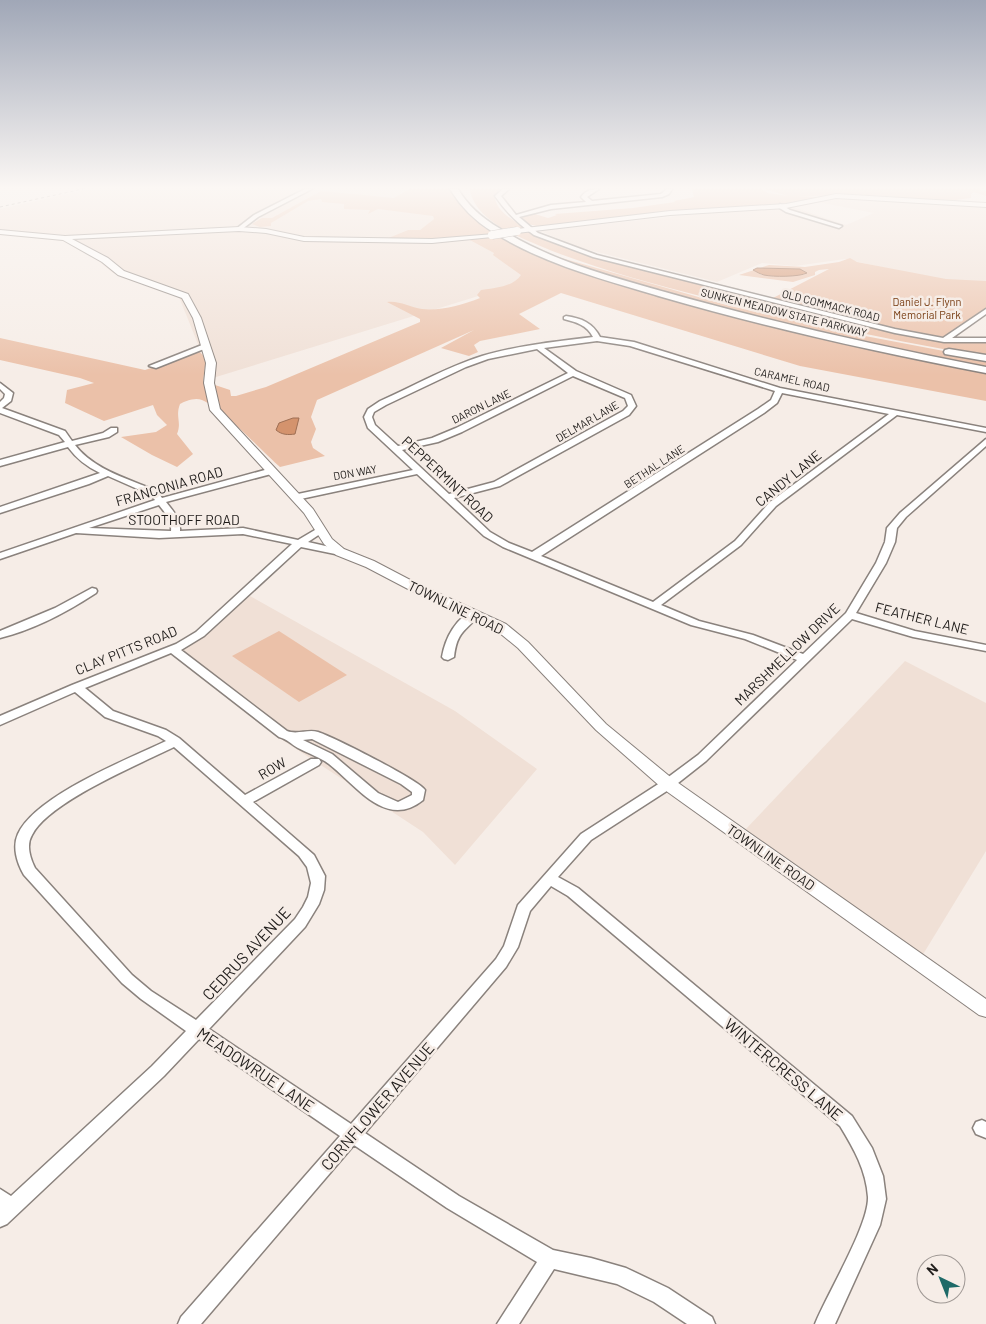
<svg xmlns="http://www.w3.org/2000/svg" width="986" height="1324" font-family="Barlow,sans-serif">
<style>
.built{fill:#f0e0d6}
.green{fill:#ebc1a9;fill-rule:evenodd}
.water{fill:#d4936d;stroke:#9e6f54}
.lines{fill:none;stroke-linecap:round;stroke-linejoin:round}
.minor-casing{stroke:#8a827d;stroke-width:3}
.major-casing{stroke:#8a827d;stroke-width:2}
.highway-casing{stroke:#8a827d;stroke-width:3}
.minor{fill:#fff;fill-rule:evenodd}
.major{fill:#fff;fill-rule:evenodd}
.highway{fill:#fff;fill-rule:evenodd}
.rail{stroke:#837d79;stroke-width:1;stroke-dasharray:3 3;stroke-linecap:butt}
.major-bridge-casing{stroke:#8a827d;stroke-width:9;stroke-linecap:butt}
.major-bridge{stroke:#fff;stroke-width:8}
.labels{text-anchor:middle;dominant-baseline:central;stroke-width:5;stroke-linejoin:round;paint-order:stroke}
.far-park-label{font-size:11px;fill:#773b10;stroke:#f6ede7}
.far-street-label{font-size:11px;fill:#1f1c1a;stroke:#f6ede7}
.street-label{font-size:14px;fill:#1f1c1a;stroke:#f6ede7}
.near-street-label{font-size:16px;fill:#1f1c1a;stroke:#f6ede7}
</style>
<rect width="100%" height="100%" fill="#f6ede7"/>
<g class="built">
<polygon points="90,189 407,189 379,209 427,214 433,216 434,219 420,230 408,230 382,241 474,238 553,273 203,381 206,364 179,297 113,273 96,259 59,238 0,233 0,209"/>
<polygon points="863,197 986,206 986,290 845,259 795,266 762,263 717,282 581,248 540,231 696,214 793,207 846,225 874,213 818,202 832,198"/>
<polygon points="250,596 455,711 537,769 455,865 423,832 284,741 175,655"/>
<polygon points="905,661 986,703 986,851 922,956 744,831"/>
</g>
<g class="green">
<polygon points="409,189 452,189 493,230 491,234 422,240 386,239 408,230 420,230 434,219 433,216 378,209 368,214 370,210 344,209 344,204 322,202 321,199 308,201 271,223 271,226 260,227 252,224 262,218 272,218 321,191 394,198"/>
<path d="M470 189H503L495 197C496 212 515 221 525 228L507 231C491 222 472 208 470 189Z"/>
<polygon points="692,189 761,189 768,193 788,196 764,189 977,189 986,191 986,196 974,192 971,194 971,198 949,201 873,195 794,196 821,197 794,204 541,227 528,224 517,217 535,214 548,218 557,215 555,214 633,208 675,202 674,201 694,197"/>
<path d="M527 231 593 257 862 325 923 338 986 341V357C891 340 797 321 704 297 638 280 571 262 511 233Z"/>
<path d="M501 234 516 243 644 290 986 372V401L800 366 561 293 519 314 540 329 480 341 474 345 478 352 469 356 441 348 474 330 317 400 311 417 316 429 311 442 313 448 325 456 280 467C262 451 222 408 202 400 195 397 185 401 180 404 175 417 182 422 177 434L193 454 177 467 152 455 121 437 156 432 167 425 157 415 153 405 104 421 65 403 67 390 94 383 80 378 0 360V338L145 370 200 352 206 359 203 381 230 390 231 396H236L266 387 420 322V319L387 302C398 300 410 307 422 309 440 311 463 305 480 298L477 295 481 290C495 288 513 287 521 275L493 255 494 253 468 239Z"/>
<path d="M551 255 730 306 865 336 986 359V369C839 338 691 308 551 255Z"/>
<path d="M850 258 857 262 946 279 986 281V308L946 337 925 336 856 320 773 298 829 269 819 270 815 272V275L793 282 739 275 769 265 805 267 839 262ZM757 268 800 269 807 273 803 275H761Z"/>
<polygon points="279,631 347,675 299,702 232,656"/>
</g>
<g class="water">
<path d="M757 268 800 269 807 273C799 277 773 277 764 275 760 274 757 272 753 270Z"/>
<path d="M293 418H299L295 434C288 435 282 435 276 430L279 423Z"/>
</g>
<g class="lines">
<defs>
<g id="minor">
<polygon points="305,189 312,189 258,217 241,230 236,229 254,215"/>
<path d="M503 189H509L501 196 516 215 551 205 586 202 581 197C586 190 592 189 599 189L587 197 592 201 661 194 667 189H672L669 194 662 197 551 209 519 217 538 233 597 255 895 329 943 338 986 309V314L952 338H986V342H944L895 333 593 257 534 235C518 224 506 212 495 196Z"/>
<polygon points="780,204 790,210 842,226 839,228 786,212 778,207"/>
<path d="M566 316C581 318 593 323 600 337L634 342 780 388 986 428V432L897 415 776 506 741 545 661 605 699 621 753 635 803 654 846 613 876 563 885 542 887 528 900 513 986 439V446L906 517 897 528 895 542 886 563 856 613 915 631 986 645V651L913 637 852 619 706 761 673 787 591 840 558 877 578 888 852 1116 872 1148 883 1176 886 1199 880 1225 835 1324H815C827 1294 869 1225 868 1197 866 1170 854 1149 840 1126L568 896 551 886 530 911 518 947 506 967 365 1133 459 1196 553 1250 591 1258 626 1268 668 1288 712 1317 715 1324H687L654 1302 617 1284 554 1269 519 1324H497L537 1262 447 1208 354 1145 201 1324H178L181 1317 340 1136 199 1039 164 1076 7 1224 0 1227V1189L11 1196 152 1066 186 1031 141 999 122 983 24 875C17 863 12 847 18 834 35 796 128 759 166 741L158 736 105 717 75 692 0 725V716L72 685 176 644 196 632 292 544 243 534 159 538 76 533 0 559V553L155 500 151 495 108 476 89 484 0 513V507L100 473C86 466 77 459 68 447L0 466V460L65 442 59 435 0 413V402L4 398 5 394 0 389V383L13 393 11 401 2 408 65 431 72 441 103 433 111 428H117V432L109 437 75 445C94 470 129 479 157 491L162 498 272 468 276 471 275 473 166 502C173 511 181 519 180 531L243 528 298 540 320 527 323 528V532L308 542 343 550 345 552 340 555 301 547 204 636 181 650 287 731C297 735 308 729 318 732 333 737 419 780 425 790L423 800C386 830 356 785 329 764 320 757 309 754 298 748 291 744 287 739 279 737L171 653 85 688 113 711 166 730 179 738 245 795 311 759H319L321 762 319 765 253 802 314 855 325 876 324 890 319 904 305 927 209 1029 351 1124 496 959 504 946 518 905 581 834 663 781 698 755 797 660 745 639 691 625 503 547 484 536 417 474 296 500 291 497 293 495 413 470 368 428 364 417 368 409 380 401C414 386 447 367 482 356 515 346 559 341 593 337 587 325 576 322 564 319V317ZM597 341 630 346 775 391 771 400 758 409 532 552 509 543 490 532 454 498 500 486 629 415 636 406 631 395 576 371 544 348ZM537 349 568 373 456 428 432 438 398 446 375 425 372 417 374 412 386 405 466 367 488 359ZM573 376 625 398 628 406 623 411 494 482 449 494 402 450 438 442 462 432ZM782 393 889 414 770 502 735 541 653 602 541 556 764 413 777 403ZM159 505C165 513 172 520 171 531L89 528ZM312 739 401 784 412 792V795L398 802 378 793 332 754 303 740ZM174 747 299 856 307 867 311 883 308 897 303 907 295 919 196 1020 151 991 132 975 35 868C30 858 26 845 32 835 48 802 140 764 174 747Z"/>
<polygon points="202,345 209,347 156,368 149,366"/>
<path d="M92 588 96 589 97 591 96 593C67 612 33 630 0 638V631L55 608Z"/>
<path d="M475 611 480 614C465 632 457 631 454 657L448 660 444 659 442 657C445 639 456 616 475 611Z"/>
<polygon points="982,1120 986,1122 986,1138 976,1134 973,1128 976,1122"/>
</g>
<g id="major">
<polygon points="836,194 986,203 986,207 836,198 786,208 670,215 517,233 514,231 517,229 670,211 786,204"/>
<polygon points="239,227 266,229 304,237 432,239 494,234 494,236 492,237 432,243 304,241 266,233 239,231 72,239 108,258 124,271 188,294 201,318 216,363 214,383 220,409 313,509 332,539 344,549 374,561 416,583 506,624 528,642 606,724 674,780 986,999 986,1017 979,1015 662,788 596,730 518,648 496,630 408,589 366,567 336,555 324,544 304,513 210,410 204,383 206,363 193,318 182,298 118,275 102,262 63,240 0,234 0,230 65,236"/>
</g>
<g id="highway">
<path d="M450 189H458C468 206 482 218 499 228 548 260 609 276 665 292 771 322 878 346 986 367V373C877 352 769 328 662 297 605 280 543 264 493 232 475 221 461 207 450 189Z"/>
<polygon points="949,349 986,355 986,361 945,354 944,352 945,350"/>
</g>
</defs>
<use href="#minor" class="minor-casing"/>
<use href="#major" class="major-casing"/>
<use href="#highway" class="highway-casing"/>
<use href="#minor" class="minor"/>
<use href="#major" class="major"/>
<use href="#highway" class="highway"/>
<polyline class="rail" points="0,207 83,189"/>
<defs>
<polyline id="major-bridge" points="492,235 517,231"/>
</defs>
<use href="#major-bridge" class="major-bridge-casing"/>
<use href="#major-bridge" class="major-bridge"/>
</g>
<linearGradient id="sky" x2="0" y2="1"><stop stop-color="#a0a7b7"/><stop offset="0.5" stop-color="#fbf7f4"/><stop offset="1" stop-color="#fbf7f4" stop-opacity="0"/></linearGradient>
<rect width="986" height="375" fill="url(#sky)"/>
<g class="labels">
<g class="far-park-label">
<text x="927" y="301">Daniel J. Flynn<tspan x="927" dy="13">Memorial Park</tspan></text>
</g>
<g class="far-street-label">
<text transform="translate(831 305) rotate(14)">OLD COMMACK ROAD</text>
<text transform="translate(784 312) rotate(14)">SUNKEN MEADOW STATE PARKWAY</text>
<text transform="translate(792 379) rotate(13)">CARAMEL ROAD</text>
<text transform="translate(481 406) rotate(-26)">DARON LANE</text>
<text transform="translate(587 421) rotate(-30)">DELMAR LANE</text>
<text transform="translate(654 466) rotate(-33)">BETHAL LANE</text>
<text transform="translate(355 472) rotate(-10)">DON WAY</text>
</g>
<g class="street-label">
<text transform="translate(788 478) rotate(-39)">CANDY LANE</text>
<text transform="translate(448 479) rotate(43)">PEPPERMINT ROAD</text>
<text transform="translate(169 486) rotate(-16)">FRANCONIA ROAD</text>
<text x="184" y="519">STOOTHOFF ROAD</text>
<text transform="translate(456 607) rotate(26)">TOWNLINE ROAD</text>
<text transform="translate(922 618) rotate(14)">FEATHER LANE</text>
<text transform="translate(126 650) rotate(-22)">CLAY PITTS ROAD</text>
<text transform="translate(787 654) rotate(-44)">MARSHMELLOW DRIVE</text>
<text transform="translate(272 768) rotate(-30)">ROW</text>
<text transform="translate(771 857) rotate(35)">TOWNLINE ROAD</text>
</g>
<g class="near-street-label">
<text transform="translate(246 953) rotate(-47)">CEDRUS AVENUE</text>
<text transform="translate(256 1069) rotate(34)">MEADOWRUE LANE</text>
<text transform="translate(784 1069) rotate(40)">WINTERCRESS LANE</text>
<text transform="translate(377 1106) rotate(-49)">CORNFLOWER AVENUE</text>
</g>
</g>
<g transform="translate(941 1279) rotate(317)"><circle r="24" fill="#f6ede7" stroke="#a09995"/>
<path d="M0-4L9 19L0 12L-9 19Z" fill="#1e6a68"/>
<text y="-8" font-size="14" font-weight="bold" text-anchor="middle" fill="#1f1c1a">N</text>
</g>
</svg>
